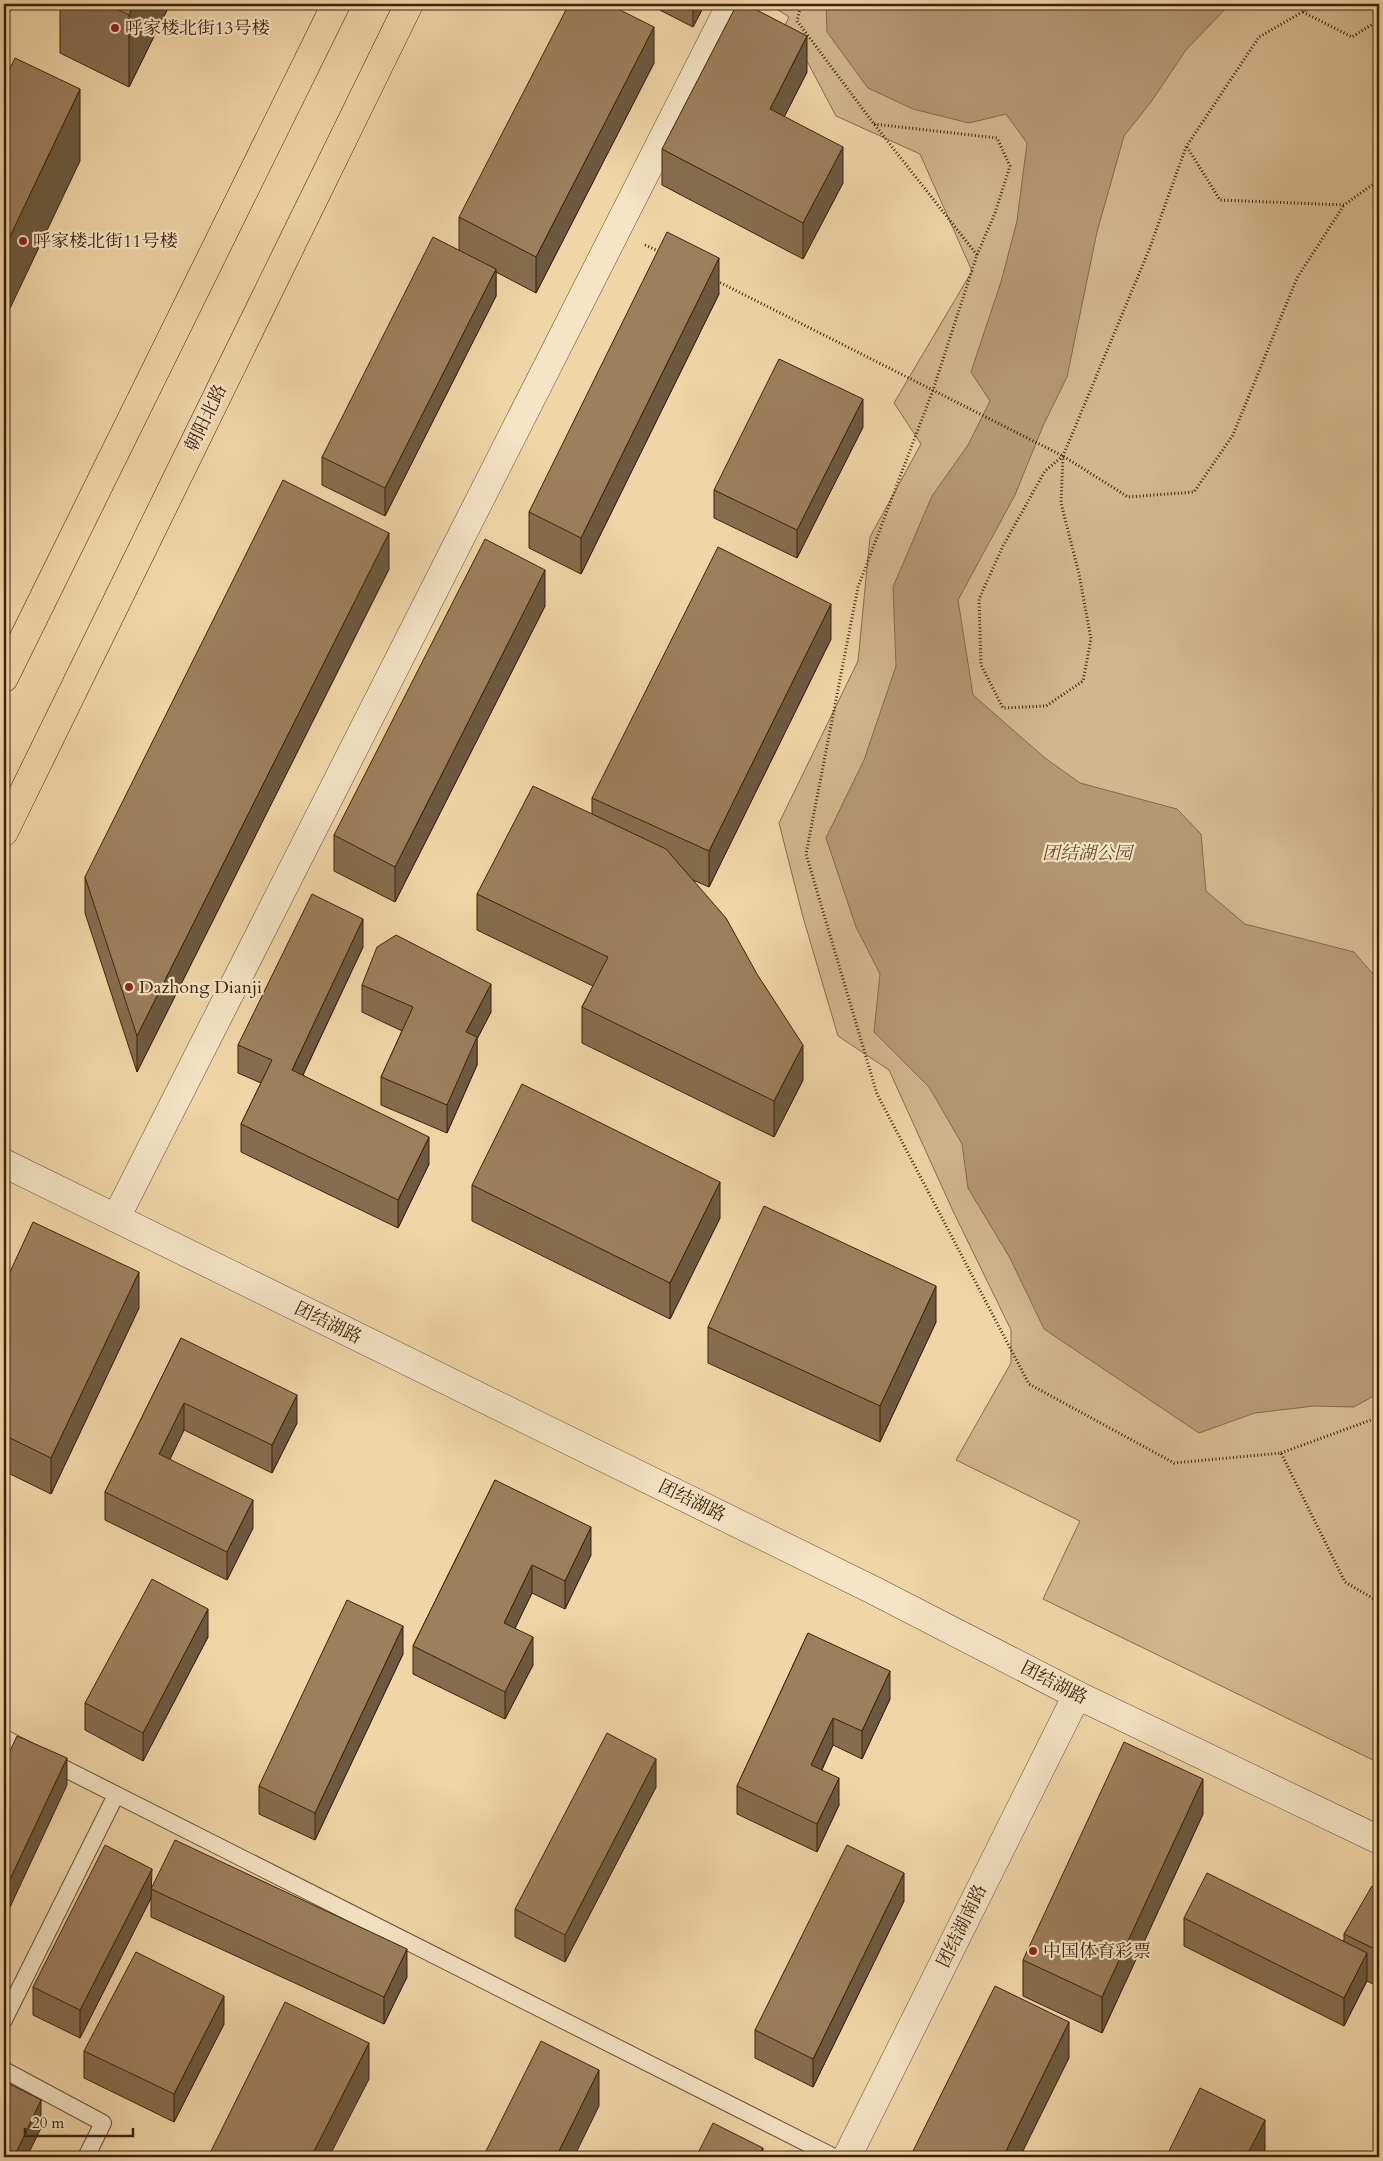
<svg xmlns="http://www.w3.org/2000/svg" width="1383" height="2161" font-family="Cardo,'Noto Serif SC',serif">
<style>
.green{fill:#d2b78c;stroke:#896c4b}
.water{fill:#b49872;stroke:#866848}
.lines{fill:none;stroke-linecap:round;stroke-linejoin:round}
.service-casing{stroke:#6c4e31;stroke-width:18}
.minor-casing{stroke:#6c4e31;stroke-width:29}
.tertiary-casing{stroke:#6c4e31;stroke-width:29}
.primary-casing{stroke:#40200a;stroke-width:29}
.path{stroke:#40200a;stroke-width:3;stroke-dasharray:1 2.5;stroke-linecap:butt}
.service{stroke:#f5e4c6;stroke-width:16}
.minor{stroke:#f5e4c6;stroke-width:28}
.tertiary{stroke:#f5e4c6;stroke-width:28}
.primary{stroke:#f0d6a7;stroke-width:28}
.wall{fill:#866d4f;stroke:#40200a}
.shaded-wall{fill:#6d5940;stroke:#40200a}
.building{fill:#9c7f5c;stroke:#40200a}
.poi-dot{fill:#8f2418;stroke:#f5e4c6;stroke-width:2}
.labels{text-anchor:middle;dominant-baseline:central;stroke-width:4.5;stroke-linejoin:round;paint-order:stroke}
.poi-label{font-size:18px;fill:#40200a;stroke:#f5e4c6;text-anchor:start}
.street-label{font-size:18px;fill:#40200a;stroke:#f5e4c6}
.park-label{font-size:18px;font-style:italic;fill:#64462a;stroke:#f5e4c6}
</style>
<rect width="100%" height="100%" fill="#f0d6a7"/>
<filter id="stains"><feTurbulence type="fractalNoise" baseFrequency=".004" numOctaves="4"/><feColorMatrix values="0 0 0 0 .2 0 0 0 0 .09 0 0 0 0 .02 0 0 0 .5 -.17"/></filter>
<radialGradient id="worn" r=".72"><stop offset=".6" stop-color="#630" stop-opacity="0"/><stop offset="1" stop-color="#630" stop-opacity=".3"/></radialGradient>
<polygon class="green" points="769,4 1379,4 1379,1763 1043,1599 1080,1521 956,1460 1011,1363 1011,1330 953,1211 889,1070 838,1036 803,917 779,823 858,661 870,537 921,444 894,403 972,271 920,154 836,116 807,61 773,50 789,17"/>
<polygon class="water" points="826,4 1230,4 1186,50 1151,102 1124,136 1097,232 1067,377 1043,426 1015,495 958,600 973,695 1045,758 1080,783 1177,809 1201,834 1206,891 1245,924 1354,952 1379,981 1379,1393 1354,1407 1314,1406 1255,1413 1199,1433 1044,1329 1010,1258 968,1188 962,1144 929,1087 874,1032 880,974 856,927 826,838 864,760 896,666 893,587 932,496 968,445 990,401 971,372 1001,282 1017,221 1027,143 1006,114 969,123 913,109 868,88 827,32"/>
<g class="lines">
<defs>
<g id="service">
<polyline points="4,1738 834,2157"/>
<polyline points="4,2020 116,1795"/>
<polyline points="4,2070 103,2123 86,2157"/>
</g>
<g id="minor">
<polyline points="116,1218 731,4"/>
<polyline points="847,2157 1077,1695"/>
</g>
<polyline id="tertiary" points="4,1163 873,1590 1077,1695 1379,1840"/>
<g id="primary">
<polyline points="4,678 336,4"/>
<polyline points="4,832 409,4"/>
</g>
</defs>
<use href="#service" class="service-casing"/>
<use href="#minor" class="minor-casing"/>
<use href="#tertiary" class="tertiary-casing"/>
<use href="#primary" class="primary-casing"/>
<g class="path">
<polyline points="801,4 797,21 874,124 977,255 933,390 858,587 806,854 877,1094 1029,1384 1174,1463 1281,1453 1345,1582 1379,1602"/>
<polyline points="1303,12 1352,37 1379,20"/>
<polyline points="874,124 997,138 1010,166 995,213 977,255"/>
<polyline points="1187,147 1220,200 1344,205 1379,180"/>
<polyline points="645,245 660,252"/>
<polyline points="717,281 1063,456 1128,497 1194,492 1233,435 1297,278 1344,205"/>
<polyline points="1063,456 1045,471 1003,546 979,599 981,665 1003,708 1046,706 1083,681 1091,639 1079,574 1061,503 1063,456 1149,250 1186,147 1259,37 1316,4"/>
<polyline points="1281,1453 1379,1417"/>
</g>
<use href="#service" class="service"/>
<use href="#minor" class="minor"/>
<use href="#tertiary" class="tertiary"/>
<use href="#primary" class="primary"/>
</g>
<g class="wall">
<polygon points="60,4 170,4 129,87 60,53"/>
<polygon points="648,4 705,4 693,27"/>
<polygon points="654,63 536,293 496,272 496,296 385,516 322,485 322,457 459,250 459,217"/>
<polygon points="807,72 784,117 843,183 803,259 662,185 662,149"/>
<polygon points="719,294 581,574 529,548 529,512"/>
<polygon points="863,427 797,558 714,518 714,490"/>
<polygon points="389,569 137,1072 85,913 85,877"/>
<polygon points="545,606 395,902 334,871 334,835"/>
<polygon points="831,639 709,887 693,880 803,1080 774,1137 582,1043 582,1007 593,986 477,930 477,894 592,814 592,798"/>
<polygon points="363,947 303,1075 429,1164 398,1228 241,1152 241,1124 261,1083 238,1073 238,1045"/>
<polygon points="362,985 491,1012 477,1039 477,1065 447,1133 381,1105 381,1077 402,1031 362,1012"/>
<polygon points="472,1185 720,1218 670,1319 472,1221"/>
<polygon points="4,1285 139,1308 51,1494 4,1471"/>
<polygon points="936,1322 880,1442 708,1363 708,1327"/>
<polygon points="181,1338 297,1423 272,1473 184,1430 170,1459 253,1528 227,1580 105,1520 105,1492"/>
<polygon points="495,1480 591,1555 565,1609 532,1593 515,1628 533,1665 505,1719 413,1674 413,1646"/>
<polygon points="808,1633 890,1699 862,1759 833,1745 822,1770 839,1805 817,1852 737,1814 737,1786"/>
<polygon points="208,1637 143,1761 85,1730 85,1703"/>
<polygon points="403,1654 315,1840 259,1814 259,1786"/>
<polygon points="656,1787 565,1962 515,1937 515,1909"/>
<polygon points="1203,1814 1102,2033 1023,1996 1023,1960"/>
<polygon points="152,1888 407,1977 384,2024 151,1917 151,1898 80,2038 33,2015 33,1987"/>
<polygon points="1379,1890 1379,1987 1367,1981 1344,2026 1184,1946 1184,1918 1344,1941 1344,1934"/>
<polygon points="904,1901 813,2087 755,2058 755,2030"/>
<polygon points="224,2024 174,2122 84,2078 84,2051"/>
</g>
<g class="shaded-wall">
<polygon points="134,4 170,4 129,87 129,15"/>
<polygon points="693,4 705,4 693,27"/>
<polygon points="654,27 654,63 536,293 536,257"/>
<polygon points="807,36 807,72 770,145 770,109"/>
<polygon points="80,89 80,161 4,321 4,249"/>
<polygon points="843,147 843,183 803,259 803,223"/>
<polygon points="719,258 719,294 581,574 581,538"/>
<polygon points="496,269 496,296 385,516 385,488"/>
<polygon points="863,399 863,427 797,558 797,530"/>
<polygon points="389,533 389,569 137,1072 137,1036"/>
<polygon points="545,570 545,606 395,902 395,867"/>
<polygon points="831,604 831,639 709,887 709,851"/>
<polygon points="363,919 363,947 292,1098 292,1070"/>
<polygon points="491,984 491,1012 477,1039 477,1065 447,1133 447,1105 466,1032"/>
<polygon points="803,1045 803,1080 774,1137 774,1101"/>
<polygon points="429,1137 429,1164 398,1228 398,1200"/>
<polygon points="720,1182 720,1218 670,1319 670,1283"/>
<polygon points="139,1272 139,1308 51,1494 51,1458"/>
<polygon points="936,1286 936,1322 880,1442 880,1406"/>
<polygon points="297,1395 297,1423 272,1473 272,1445"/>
<polygon points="184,1403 184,1430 159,1482 159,1454"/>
<polygon points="253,1500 253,1528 227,1580 227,1552"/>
<polygon points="591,1527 591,1555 565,1609 565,1581"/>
<polygon points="532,1565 532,1593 504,1651 504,1623"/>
<polygon points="208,1609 208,1637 143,1761 143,1733"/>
<polygon points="403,1626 403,1654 315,1840 315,1813"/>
<polygon points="533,1637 533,1665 505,1719 505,1692"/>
<polygon points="890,1671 890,1699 862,1759 862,1731"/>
<polygon points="833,1718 833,1745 811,1792 811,1765"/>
<polygon points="67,1758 67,1785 4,1920 4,1892"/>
<polygon points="656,1759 656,1787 565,1962 565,1935"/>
<polygon points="839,1778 839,1805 817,1852 817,1824"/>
<polygon points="1203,1779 1203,1814 1102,2033 1102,1997"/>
<polygon points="152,1869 151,1898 80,2038 80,2010"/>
<polygon points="904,1873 904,1901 813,2087 813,2059"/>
<polygon points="407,1949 407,1977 384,2024 384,1997"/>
<polygon points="1367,1953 1367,1980 1344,2026 1344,1998"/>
<polygon points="224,1996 224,2024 174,2122 174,2094"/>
<polygon points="1069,2022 1069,2058 1020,2157 1003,2157"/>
<polygon points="369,2043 369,2079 329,2157 311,2157"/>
<polygon points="599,2070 599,2106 574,2157 556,2157"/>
<polygon points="41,2100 41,2128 27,2157 14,2157"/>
<polygon points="1265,2120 1265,2156 1264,2157 1246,2157"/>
<polygon points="763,2148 763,2157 758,2157"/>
</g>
<g class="building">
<polygon points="106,4 134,4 129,15"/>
<polygon points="569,4 608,4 654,27 536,257 459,217"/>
<polygon points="737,4 745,4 807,36 770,109 843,147 803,223 662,149"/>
<polygon points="15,58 80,89 4,249 4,80"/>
<polygon points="667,232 719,258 581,538 529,512"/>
<polygon points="433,237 496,269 385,488 322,457"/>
<polygon points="779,359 863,399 797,530 714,490"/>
<polygon points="283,480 389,533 137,1036 85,877"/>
<polygon points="485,539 545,570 395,867 334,835"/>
<polygon points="718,547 831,604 709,851 592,798"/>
<polygon points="533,786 666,849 726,918 757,974 803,1045 774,1101 582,1007 608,957 477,894"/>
<polygon points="312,894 363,919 292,1070 429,1137 398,1200 241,1124 272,1060 238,1045"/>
<polygon points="396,935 491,984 466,1032 477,1037 447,1105 381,1077 413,1007 362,985 377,947"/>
<polygon points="522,1084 720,1182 670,1283 472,1185"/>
<polygon points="764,1206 936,1286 880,1406 708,1327"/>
<polygon points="33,1222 139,1272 51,1458 4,1435 4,1285"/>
<polygon points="181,1338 297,1395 272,1445 184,1403 159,1454 253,1500 227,1552 105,1492"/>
<polygon points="495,1480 591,1527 565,1581 532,1565 504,1623 533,1637 505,1692 413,1646"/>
<polygon points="152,1579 208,1609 143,1733 85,1703"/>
<polygon points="347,1600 403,1626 315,1813 259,1786"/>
<polygon points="808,1633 890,1671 862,1731 833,1718 811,1765 839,1778 817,1824 737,1786"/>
<polygon points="607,1733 656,1759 565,1935 515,1909"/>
<polygon points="17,1736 67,1758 4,1892 4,1764"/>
<polygon points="1124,1742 1203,1779 1102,1997 1023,1960"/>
<polygon points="175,1840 407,1949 384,1997 151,1889"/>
<polygon points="105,1845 152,1869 80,2010 33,1987"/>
<polygon points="847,1845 904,1873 813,2059 755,2030"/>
<polygon points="1207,1873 1367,1953 1344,1998 1184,1918"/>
<polygon points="1372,1886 1379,1890 1379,1951 1344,1934"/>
<polygon points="136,1952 224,1996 174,2094 84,2051"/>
<polygon points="995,1986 1069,2022 1003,2157 910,2157"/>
<polygon points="285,2002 369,2043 311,2157 208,2157"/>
<polygon points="541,2041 599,2070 556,2157 483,2157"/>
<polygon points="4,2081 41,2100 14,2157 4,2157"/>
<polygon points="1200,2088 1265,2120 1246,2157 1166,2157"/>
<polygon points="713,2123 763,2148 758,2157 696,2157"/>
</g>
<g class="poi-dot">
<circle cx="115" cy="28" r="5"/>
<circle cx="23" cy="241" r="5"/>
<circle cx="129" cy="987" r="5"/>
<circle cx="1033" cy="1951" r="5"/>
</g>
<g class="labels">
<g class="poi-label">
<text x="125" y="28">呼家楼北街13号楼</text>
<text x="33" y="241">呼家楼北街11号楼</text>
<text x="139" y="987">Dazhong Dianji</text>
<text x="1043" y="1951">中国体育彩票</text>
</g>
<g class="street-label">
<text transform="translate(206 418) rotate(-64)">朝阳北路</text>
<text transform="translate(328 1323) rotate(26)">团结湖路</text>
<text transform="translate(692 1501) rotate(26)">团结湖路</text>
<text transform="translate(1054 1683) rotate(27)">团结湖路</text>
<text transform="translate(962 1926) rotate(-64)">团结湖南路</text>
</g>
<g class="park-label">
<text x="1087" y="853">团结湖公园</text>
</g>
</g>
<rect width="1383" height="2161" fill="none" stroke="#f0d6a7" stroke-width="20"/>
<rect x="5" y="5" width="1373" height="2151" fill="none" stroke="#40200a" stroke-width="2.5"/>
<rect x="10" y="10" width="1363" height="2141" fill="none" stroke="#40200a"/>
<path d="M25 2128v8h108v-8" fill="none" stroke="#40200a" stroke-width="2.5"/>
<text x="32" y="2128" font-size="15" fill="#40200a" stroke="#f5e4c6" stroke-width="4" paint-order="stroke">20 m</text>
<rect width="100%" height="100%" filter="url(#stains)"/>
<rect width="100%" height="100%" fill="url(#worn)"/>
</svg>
